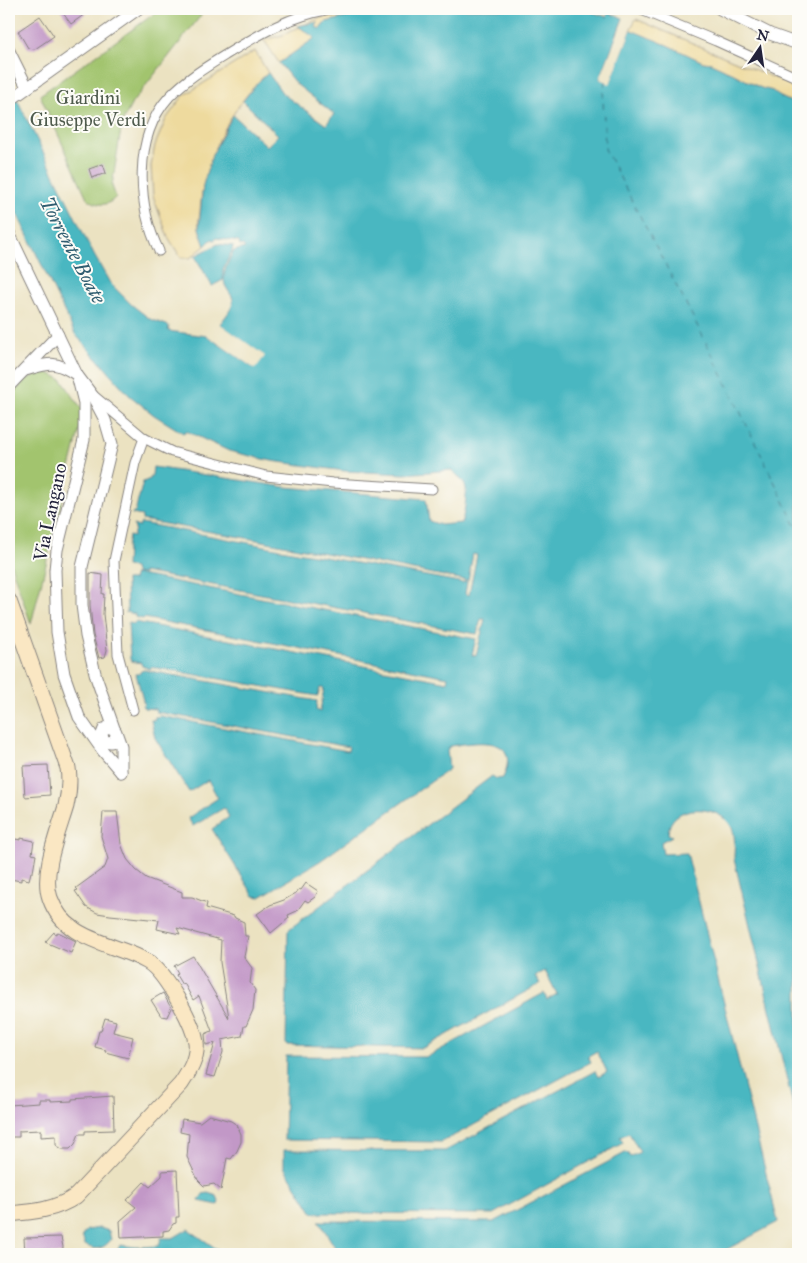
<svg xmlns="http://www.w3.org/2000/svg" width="807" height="1263" font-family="'IM FELL Great Primer',serif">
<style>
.green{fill:#a2c46e;stroke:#627354}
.sand{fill:#eeda9e;stroke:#887e6c}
.water{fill:#48b7c1;stroke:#356c7e}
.pier{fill:#ebe2c1}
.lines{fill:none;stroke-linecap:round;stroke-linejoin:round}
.ferry{stroke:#315e71;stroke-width:1;stroke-dasharray:6 5;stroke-linecap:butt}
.building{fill:#c298c7}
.pedestrian-casing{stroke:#86827e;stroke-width:11}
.minor-casing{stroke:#86827e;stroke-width:13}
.secondary-casing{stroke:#86827e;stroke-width:17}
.pedestrian{stroke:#fff;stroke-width:9}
.minor{stroke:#fff;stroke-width:11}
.secondary{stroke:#fae7c3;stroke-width:15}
.labels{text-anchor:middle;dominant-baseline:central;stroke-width:4;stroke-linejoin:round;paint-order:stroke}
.park-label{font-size:19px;fill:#4f5b4d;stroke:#fdfcf7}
.street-label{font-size:19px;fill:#22223b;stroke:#fdfcf7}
.water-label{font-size:20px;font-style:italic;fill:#315e71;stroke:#fdfcf7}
</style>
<rect width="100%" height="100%" fill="#fdfcf7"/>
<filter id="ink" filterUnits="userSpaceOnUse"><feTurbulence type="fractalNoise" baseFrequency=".02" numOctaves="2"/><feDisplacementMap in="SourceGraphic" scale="10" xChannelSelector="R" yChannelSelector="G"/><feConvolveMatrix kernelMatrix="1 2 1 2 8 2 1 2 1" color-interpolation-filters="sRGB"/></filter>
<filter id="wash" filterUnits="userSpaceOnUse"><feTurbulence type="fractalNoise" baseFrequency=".0096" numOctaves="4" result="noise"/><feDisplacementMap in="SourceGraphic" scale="20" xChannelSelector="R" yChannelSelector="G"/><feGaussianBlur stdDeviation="1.12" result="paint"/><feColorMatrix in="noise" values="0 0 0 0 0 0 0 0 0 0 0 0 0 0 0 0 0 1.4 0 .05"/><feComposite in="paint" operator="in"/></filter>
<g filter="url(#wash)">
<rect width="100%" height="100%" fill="#ebe2c1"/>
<g class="green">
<path d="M161 9H206L132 103 122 123 112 186 116 197C107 207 97 206 87 198L40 95Z"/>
<polygon points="45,371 62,380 84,412 31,624 9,559 9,398 25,380"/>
</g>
<g class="sand">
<polygon points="348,9 362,9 353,16 326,22 320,29 316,27 318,23 298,26 315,38 279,63 264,40 283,35 314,20"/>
<path d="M636 19 798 88V106H796C789 99 778 98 773 91L761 88 722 68 711 63 703 62 667 45 630 30Z"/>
<path d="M255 51 268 73C231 105 202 163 200 212 199 217 198 223 199 228 200 234 203 240 205 246L190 258H181L168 237 153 196 151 166 155 145 166 119 183 96Z"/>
</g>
<g class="water">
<path d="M362 9H583L607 17 608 13 623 18 600 79 610 83 631 30 667 45 703 62 711 63 722 68 761 88 773 91C778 98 789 99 796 106H798V1126L734 859C734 849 736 837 732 828 720 803 669 802 668 834L672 836 661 842 663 854 687 853 778 1222 718 1254H339L319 1221 494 1222 627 1152 630 1157 640 1152 629 1133 620 1137 623 1143 493 1214 313 1213 284 1167V1150L445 1151 595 1071 598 1077 607 1072 597 1051 588 1056 591 1062 442 1142 284 1140 286 1056 427 1057 544 993 547 1000 557 994 545 971 535 976 540 984 423 1048 286 1045 288 930 492 776 497 779 503 778C522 734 476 742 450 746L447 750 449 769 320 861 260 897 254 896 212 829 229 817 224 808 193 826 188 818 218 798 208 780 189 792 155 738 151 720H154L155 717 160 716 348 751 349 747 162 713 156 712V709L144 708 142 705 144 704 136 674H139L141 671 144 670 317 701 316 710 320 712 324 688H320L318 696 151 667 150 669 142 666 141 663 131 661 130 659 128 623 134 624 135 622 447 682 448 677 144 618 143 619 135 617V614L125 612 127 610 126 580H133L135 574 476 639 472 655 476 656 485 619H481L477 634 143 572V574L135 573 134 568 126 567 127 547 129 536 133 537 135 528 133 525 139 527 141 523 464 583V581L467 582 465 594 469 595 477 555 473 554 468 580H465L252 539 142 520V516L132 514 133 512H135L143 482 150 479 152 475 153 467 285 487 426 499 429 521 441 525 461 523C464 518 467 494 466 488 464 482 456 473 451 470L405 474 345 471 272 461 229 451 186 431 183 433 154 415 129 395 75 334 9 197V83L94 255 110 283 132 305 150 319 169 326 168 331 207 336 254 368 264 356 220 324C224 318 234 308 233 299 232 295 227 290 225 285 221 274 229 260 234 251L245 248 243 245 240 246 239 242 217 238 214 240 212 239 205 246 199 228 203 185 212 155 233 115 267 146 278 135 243 101 257 83 268 73 283 94 326 125 334 114 296 84 279 63 315 38 298 26 318 22 316 27 320 29 326 22 353 16 356 11H361Z"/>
<polygon points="218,244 233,246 232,251 223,269 223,280 212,286 195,256"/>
<polygon points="208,1193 217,1196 219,1201 218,1205 199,1201 203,1194"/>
<path d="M100 1228 109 1231 111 1240C103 1249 96 1251 85 1245L82 1236 87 1230Z"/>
<polygon points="188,1229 224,1254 116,1254 120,1245 136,1247 159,1246 161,1238 173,1238"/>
</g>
<g class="pier">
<polygon points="621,26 623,27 603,77 609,80 629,29 631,30 610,84 600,79"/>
<polygon points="219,323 265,356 255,369 208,336 209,335 254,365 261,356 218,326"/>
</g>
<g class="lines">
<polyline class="ferry" points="605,81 603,97 605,149 710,350 798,530"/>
</g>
<g id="blocks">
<g class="building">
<polygon points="60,9 92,9 71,24"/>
<polygon points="40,16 54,36 35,49 28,48 18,31"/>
<polygon points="103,164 106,173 92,178 89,169"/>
<polygon points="90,573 103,575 102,594 104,594 103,614 107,650 105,657 99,658 93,635 90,605"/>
<polygon points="48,765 50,795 25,797 23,766"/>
<polygon points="103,812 117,812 121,844 127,859 136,870 146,878 182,892 182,897 192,897 207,903 206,908 234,916 235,918 244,922 245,936 248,936 244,957 252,968 250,983 255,990 253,1010 246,1026 244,1026 242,1036 222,1040 223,1052 215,1077 206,1075 215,1043 206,1045 205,1034 212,1031 199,996 193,1000 184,983 182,985 176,975 178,973 174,966 193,956 229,1018 220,962 221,940 177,928 180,934 157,929 159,920 110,915 97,913 86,907 75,891 78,890 76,888 105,867 108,859 101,836"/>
<polygon points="21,838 34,841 32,854 36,855 33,872 31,872 29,880 21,878 21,881 10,879 13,865 9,865 9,858 11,842 14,842 15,839 21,840"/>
<polygon points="306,883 318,891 315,897 308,902 305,900 297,911 288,915 289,918 271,933 257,914 270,905 284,900 296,893 299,889 301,890"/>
<polygon points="54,932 55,934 58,932 76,941 71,953 45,942"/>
<polygon points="163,993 171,1008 167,1017 161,1016 151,1000"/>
<polygon points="105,1018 116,1021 113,1032 133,1037 128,1058 105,1052 106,1050 95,1047 99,1031 101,1031"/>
<polygon points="113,1096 114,1130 85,1131 85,1134 79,1134 75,1144 70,1149 62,1149 56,1145 56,1136 41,1137 41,1130 19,1131 19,1137 9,1137 9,1105 39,1103 39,1100 50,1100 50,1102 72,1101 72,1099"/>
<polygon points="209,1115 231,1121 237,1125 241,1134 241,1142 237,1151 231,1159 227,1158 221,1190 214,1184 204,1186 198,1180 187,1157 189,1134 180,1132 182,1119 200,1122"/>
<polygon points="177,1170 179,1217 176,1217 176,1223 173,1224 169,1230 163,1231 163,1236 121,1238 120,1221 136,1207 127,1200 144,1182 150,1187 162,1176 162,1171"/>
<polygon points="61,1237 63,1247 62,1254 25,1254 24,1238"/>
</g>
</g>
</g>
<g filter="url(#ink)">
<use href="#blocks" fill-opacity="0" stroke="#86827e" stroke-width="1"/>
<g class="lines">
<defs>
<g id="pedestrian">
<polyline points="639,9 716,41 798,78"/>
<path d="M159 251C137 205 133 137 169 97 186 79 206 67 227 54 263 32 288 17 330 9"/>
<polyline points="94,396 144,438 172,452 266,476 333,483 432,489"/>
<polyline points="133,710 118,654 114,561 135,463 144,438"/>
</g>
<g id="minor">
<polyline points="720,9 770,34 798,44"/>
<polyline points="9,51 27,87"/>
<polyline points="9,101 138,9"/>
<polyline points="9,233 77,375 92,395 105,420 112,444 82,567 82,605 86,636 96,677 116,734 115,739 111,742 104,741 102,734 104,729 108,727 115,730"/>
<path d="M25 370C50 363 54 360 77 375L84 403V440L57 550 55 570 57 632 64 674 79 717 103 751 121 772"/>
<polyline points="9,386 58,335"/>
<polyline points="116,732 121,746 121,772"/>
</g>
<path id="secondary" d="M9 601 68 768C70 781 69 793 66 806 59 830 41 873 50 898 65 942 114 942 148 962 165 972 193 1023 196 1042 198 1058 189 1072 181 1084L76 1196C56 1210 33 1212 9 1214"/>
</defs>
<use href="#pedestrian" class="pedestrian-casing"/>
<use href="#minor" class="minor-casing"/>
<use href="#secondary" class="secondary-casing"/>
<use href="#pedestrian" class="pedestrian"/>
<use href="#minor" class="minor"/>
<use href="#secondary" class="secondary"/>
</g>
</g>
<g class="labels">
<g class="park-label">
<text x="88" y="97">Giardini<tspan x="88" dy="22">Giuseppe Verdi</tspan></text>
</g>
<g class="street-label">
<text transform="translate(50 512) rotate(-78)">Via Langano</text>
</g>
<g class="water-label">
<text transform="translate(73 250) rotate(62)">Torrente Boate</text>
</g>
</g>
<rect width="807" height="1263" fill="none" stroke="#fdfcf7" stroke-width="30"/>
<g transform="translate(760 48) rotate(13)" stroke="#fdfcf7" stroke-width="4" paint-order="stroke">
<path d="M0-4L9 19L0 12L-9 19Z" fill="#22223b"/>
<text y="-8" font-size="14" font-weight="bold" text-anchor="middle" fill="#22223b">N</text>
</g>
</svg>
